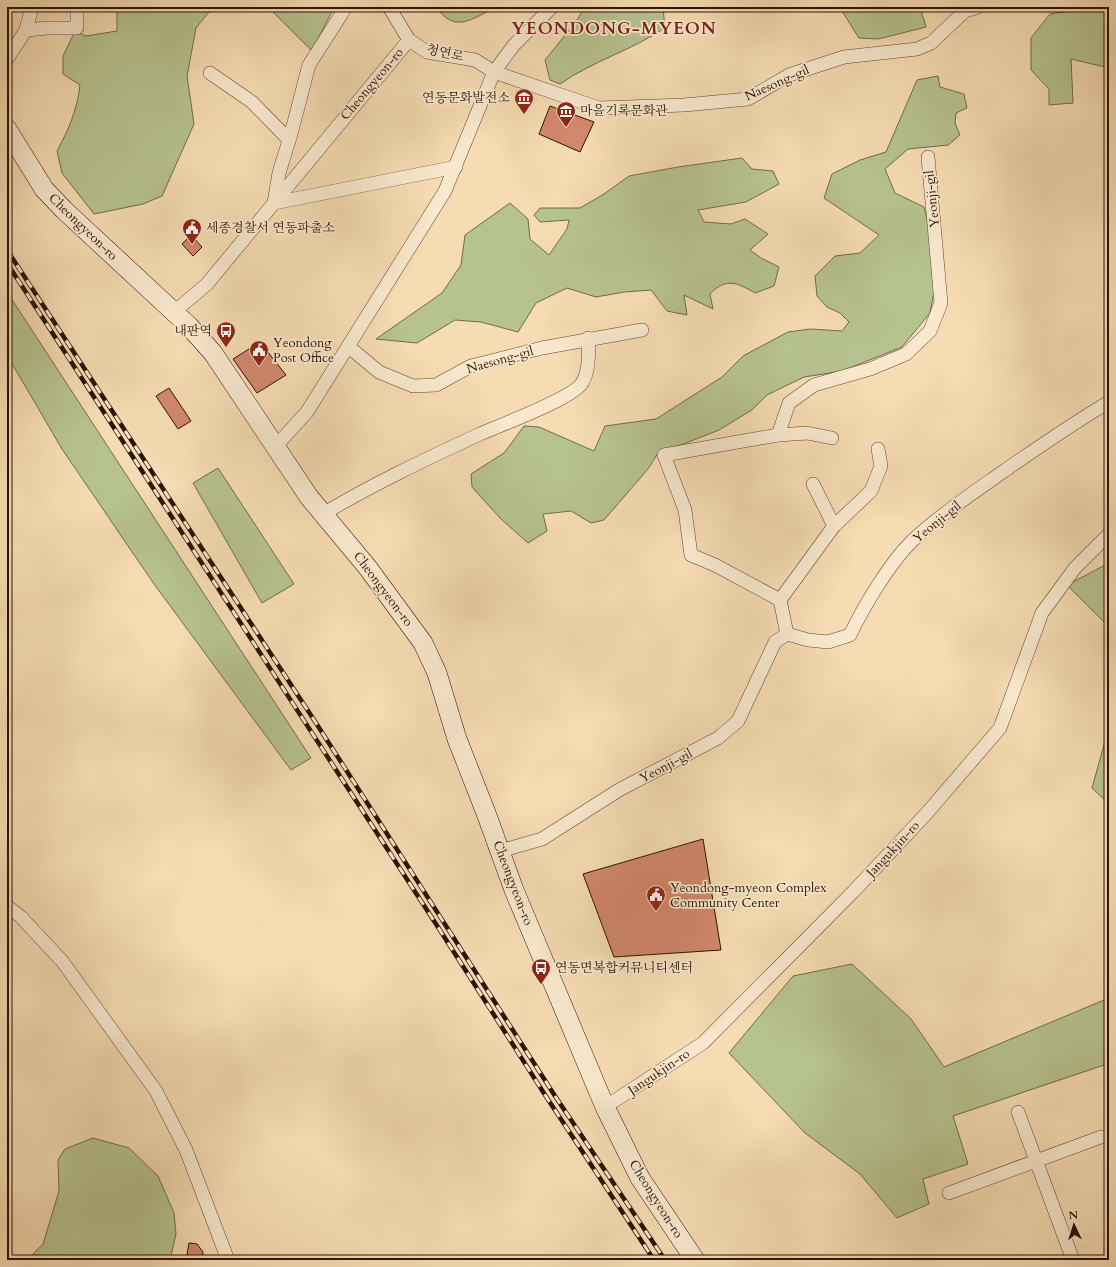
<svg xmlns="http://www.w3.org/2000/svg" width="1116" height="1267" font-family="Cardo,'Noto Serif KR',serif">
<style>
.green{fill:#b7c291;stroke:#726a48}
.building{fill:#d2876e;stroke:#2d1200}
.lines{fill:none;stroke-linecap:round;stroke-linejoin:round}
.minor-casing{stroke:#5f442d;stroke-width:14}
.secondary-casing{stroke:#2d1200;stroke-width:20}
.minor{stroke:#f9e8ce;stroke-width:13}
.secondary{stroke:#f9e8ce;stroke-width:19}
.rail-casing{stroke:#2d1200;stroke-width:4.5}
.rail{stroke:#f9e8ce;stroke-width:3;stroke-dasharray:9;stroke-linecap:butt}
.labels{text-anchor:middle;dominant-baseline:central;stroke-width:3.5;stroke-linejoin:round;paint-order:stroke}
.street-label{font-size:13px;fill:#2d1200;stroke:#f9e8ce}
.poi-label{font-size:13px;fill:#2d1200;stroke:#f9e8ce;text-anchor:start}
.district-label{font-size:17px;font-weight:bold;letter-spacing:1px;fill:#7a1f14;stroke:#f9e8ce}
</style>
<rect width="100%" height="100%" fill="#f6dcb3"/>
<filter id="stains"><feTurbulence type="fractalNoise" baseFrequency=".005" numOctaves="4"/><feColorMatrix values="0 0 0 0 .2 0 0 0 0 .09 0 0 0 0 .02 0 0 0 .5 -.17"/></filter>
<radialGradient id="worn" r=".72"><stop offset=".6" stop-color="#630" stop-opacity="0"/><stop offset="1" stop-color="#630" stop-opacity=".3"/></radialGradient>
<g class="green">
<path d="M117 7H213L196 28 187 76 194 124 162 196 143 204 94 214 62 173 57 151C69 129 77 110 80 85L63 74V56L75 31 86 36 117 31Z"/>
<polygon points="268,7 334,7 312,51"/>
<path d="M436 7H496C472 19 455 34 436 7Z"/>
<path d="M585 7H663L665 28C632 50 593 61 560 84L550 80 545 60 575 23Z"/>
<polygon points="837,7 920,7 926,27 878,39 859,38 842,11"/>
<polygon points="1100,7 1109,7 1109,68 1071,59 1073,103 1049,105 1049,89 1031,70 1031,38 1050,14"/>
<polygon points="938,76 940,87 964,94 967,108 956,113 955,123 960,135 948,145 908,149 885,169 895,193 924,207 939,265 930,313 902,347 842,371 804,377 767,395 752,410 719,430 681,445 660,450 648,469 604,520 591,523 571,511 543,514 547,531 528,543 501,519 472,487 471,474 504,453 524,426 539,427 594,451 605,426 656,419 722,377 743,356 788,332 810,329 842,331 849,322 840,313 827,307 817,296 815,276 835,256 860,253 879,235 824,198 832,174 860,160 886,152 917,80"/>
<path d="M742 158 752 169 773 171 779 184 746 202 698 210 704 222 731 224 745 219 768 234 750 250 761 258 779 267 774 286 755 293C738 283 726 277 710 294L713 309 684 295 687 315 667 311 651 290 624 292 596 297 567 288 536 303 518 332 481 322 455 320 417 343 376 339 442 293 461 265 465 235 510 203 528 219 530 239 549 255 567 229 569 220 540 222 534 215 540 208H580L604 194 629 176 678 167Z"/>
<polygon points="7,292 311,758 291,770 154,584 62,449 7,355"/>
<polygon points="218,468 294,584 262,603 193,483"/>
<polygon points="1109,563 1109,642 1107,625 1067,585"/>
<polygon points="1109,727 1109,804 1092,788"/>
<polygon points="852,964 911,1019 944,1067 1109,998 1109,1069 1107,1064 953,1116 968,1164 923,1179 929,1204 897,1218 860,1174 805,1133 729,1053 793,976"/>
<polygon points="93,1138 129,1148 158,1176 174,1213 176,1234 170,1260 25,1260 29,1258 43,1244 59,1191 58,1160 65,1149"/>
</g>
<g class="building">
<polygon points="550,106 594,122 580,152 539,134"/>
<polygon points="191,235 202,247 193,256 182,244"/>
<polygon points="260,342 286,375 257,393 233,359"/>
<polygon points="169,388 191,421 178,429 156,396"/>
<polygon points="703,839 721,950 614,957 583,874"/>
<polygon points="189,1243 197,1244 203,1252 202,1260 186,1260"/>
</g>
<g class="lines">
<defs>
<g id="minor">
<polyline points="389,7 409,40 427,52 475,60 494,72 514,45 552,7"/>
<polyline points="26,30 47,28 77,28 77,7"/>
<polyline points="7,59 26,30 32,7"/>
<polyline points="210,73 252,102 289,140"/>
<polyline points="274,203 409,40"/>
<polyline points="274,203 456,167"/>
<polyline points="174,312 207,284 274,203 279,173 291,134 309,65 346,7"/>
<polyline points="349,347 379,372 413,386 436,385 471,366 542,348 642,330"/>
<polyline points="778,435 789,403 814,385 870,369 906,354 930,331 941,303 928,157"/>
<polyline points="276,446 307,412 445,191 494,72 599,108 684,105 748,99 789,75 844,57 917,49 931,43 965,11 978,7"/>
<polyline points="813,484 834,526"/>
<path d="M323 514C373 484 426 459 480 434 500 425 572 399 582 383 590 371 589 351 588 338"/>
<polyline points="780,600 834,526 871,491 881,466 878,449"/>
<path d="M787 634 808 640 828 642 850 635C864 606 889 564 912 541 940 515 973 493 1004 471 1039 447 1073 423 1109 402"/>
<polyline points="500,851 542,839 619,790 718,738 738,721 775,642 787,634 780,600 715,565 691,555 685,510 664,455 778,435 807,433 832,438"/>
<polyline points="7,906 21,917 62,961 156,1091 186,1150 228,1260"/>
<polyline points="605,1107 703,1043 853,892 926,814 1000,728 1042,613 1075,568 1109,534"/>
<polyline points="1018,1112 1073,1260"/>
<polyline points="949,1193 1101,1137"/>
</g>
<polyline id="secondary" points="7,129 44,189 64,210 189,326 213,353 309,497 368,568 423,643 437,673 457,739 486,813 514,890 605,1107 640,1178 695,1260"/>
</defs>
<use href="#minor" class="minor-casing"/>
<use href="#secondary" class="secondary-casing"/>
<use href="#minor" class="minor"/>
<use href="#secondary" class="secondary"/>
<defs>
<g id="rail">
<polyline points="7,250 316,723 555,1096 665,1260"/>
<polyline points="7,263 436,924 547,1098 654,1260"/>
</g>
</defs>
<use href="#rail" class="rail-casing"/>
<use href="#rail" class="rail"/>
</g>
<defs>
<symbol id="museum-pin" viewBox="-11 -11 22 30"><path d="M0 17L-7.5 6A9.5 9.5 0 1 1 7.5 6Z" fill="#8f2418" stroke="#f9e8ce"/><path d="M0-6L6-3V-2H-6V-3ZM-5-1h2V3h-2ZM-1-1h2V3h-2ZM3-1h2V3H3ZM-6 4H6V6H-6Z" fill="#fff"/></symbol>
<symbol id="civic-pin" viewBox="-11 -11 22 30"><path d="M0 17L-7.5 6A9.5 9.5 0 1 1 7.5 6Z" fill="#8f2418" stroke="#f9e8ce"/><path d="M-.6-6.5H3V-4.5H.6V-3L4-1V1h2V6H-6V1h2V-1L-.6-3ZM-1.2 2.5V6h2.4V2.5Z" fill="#fff"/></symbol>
<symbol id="bus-pin" viewBox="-11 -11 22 30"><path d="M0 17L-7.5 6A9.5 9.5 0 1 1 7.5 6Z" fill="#8f2418" stroke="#f9e8ce"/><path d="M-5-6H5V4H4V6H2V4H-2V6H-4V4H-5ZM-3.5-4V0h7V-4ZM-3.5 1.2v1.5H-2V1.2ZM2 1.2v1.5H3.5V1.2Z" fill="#fff"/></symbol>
</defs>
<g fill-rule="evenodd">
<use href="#museum-pin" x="513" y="87" width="22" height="30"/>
<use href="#museum-pin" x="555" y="100" width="22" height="30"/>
<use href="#civic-pin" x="181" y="217" width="22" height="30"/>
<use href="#bus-pin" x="215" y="320" width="22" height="30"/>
<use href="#civic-pin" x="248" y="339" width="22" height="30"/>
<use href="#civic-pin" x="645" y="884" width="22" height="30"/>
<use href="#bus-pin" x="530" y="957" width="22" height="30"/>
</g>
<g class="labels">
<g class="street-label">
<text transform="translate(445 53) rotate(13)">청연로</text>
<text transform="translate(777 83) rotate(-24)">Naesong-gil</text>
<text transform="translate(372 84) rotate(-50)">Cheongyeon-ro</text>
<text transform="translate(932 199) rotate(-96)">Yeonji-gil</text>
<text transform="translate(83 227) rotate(44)">Cheongyeon-ro</text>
<text transform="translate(500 360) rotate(-16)">Naesong-gil</text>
<text transform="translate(937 522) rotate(-39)">Yeonji-gil</text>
<text transform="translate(383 589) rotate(53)">Cheongyeon-ro</text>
<text transform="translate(666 766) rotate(-28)">Yeonji-gil</text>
<text transform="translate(893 849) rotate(-47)">Jangukjin-ro</text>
<text transform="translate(513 883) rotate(69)">Cheongyeon-ro</text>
<text transform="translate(659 1072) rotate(-34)">Jangukjin-ro</text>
<text transform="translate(656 1199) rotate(58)">Cheongyeon-ro</text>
</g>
<g class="poi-label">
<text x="510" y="98" text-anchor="end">연동문화발전소</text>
<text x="580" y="111">마을기록문화관</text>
<text x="206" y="228">세종경찰서 연동파출소</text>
<text x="212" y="331" text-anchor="end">내판역</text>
<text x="273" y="343">Yeondong<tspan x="273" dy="15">Post Office</tspan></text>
<text x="670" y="888">Yeondong-myeon Complex<tspan x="670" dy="15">Community Center</tspan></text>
<text x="555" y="968">연동면복합커뮤니티센터</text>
</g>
<g class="district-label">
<text x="614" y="28">YEONDONG-MYEON</text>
</g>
</g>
<rect width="1116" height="1267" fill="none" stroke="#f6dcb3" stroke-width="24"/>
<rect x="8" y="8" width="1100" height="1251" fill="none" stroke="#2d1200" stroke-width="2"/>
<rect x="12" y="12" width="1092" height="1243" fill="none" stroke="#2d1200"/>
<g transform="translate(1074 1225) rotate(356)" stroke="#f9e8ce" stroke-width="3" paint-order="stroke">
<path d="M0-3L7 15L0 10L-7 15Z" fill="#2d1200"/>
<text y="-6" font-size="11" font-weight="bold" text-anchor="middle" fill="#2d1200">N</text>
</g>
<rect width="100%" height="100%" filter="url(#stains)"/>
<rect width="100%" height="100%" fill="url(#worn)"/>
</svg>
